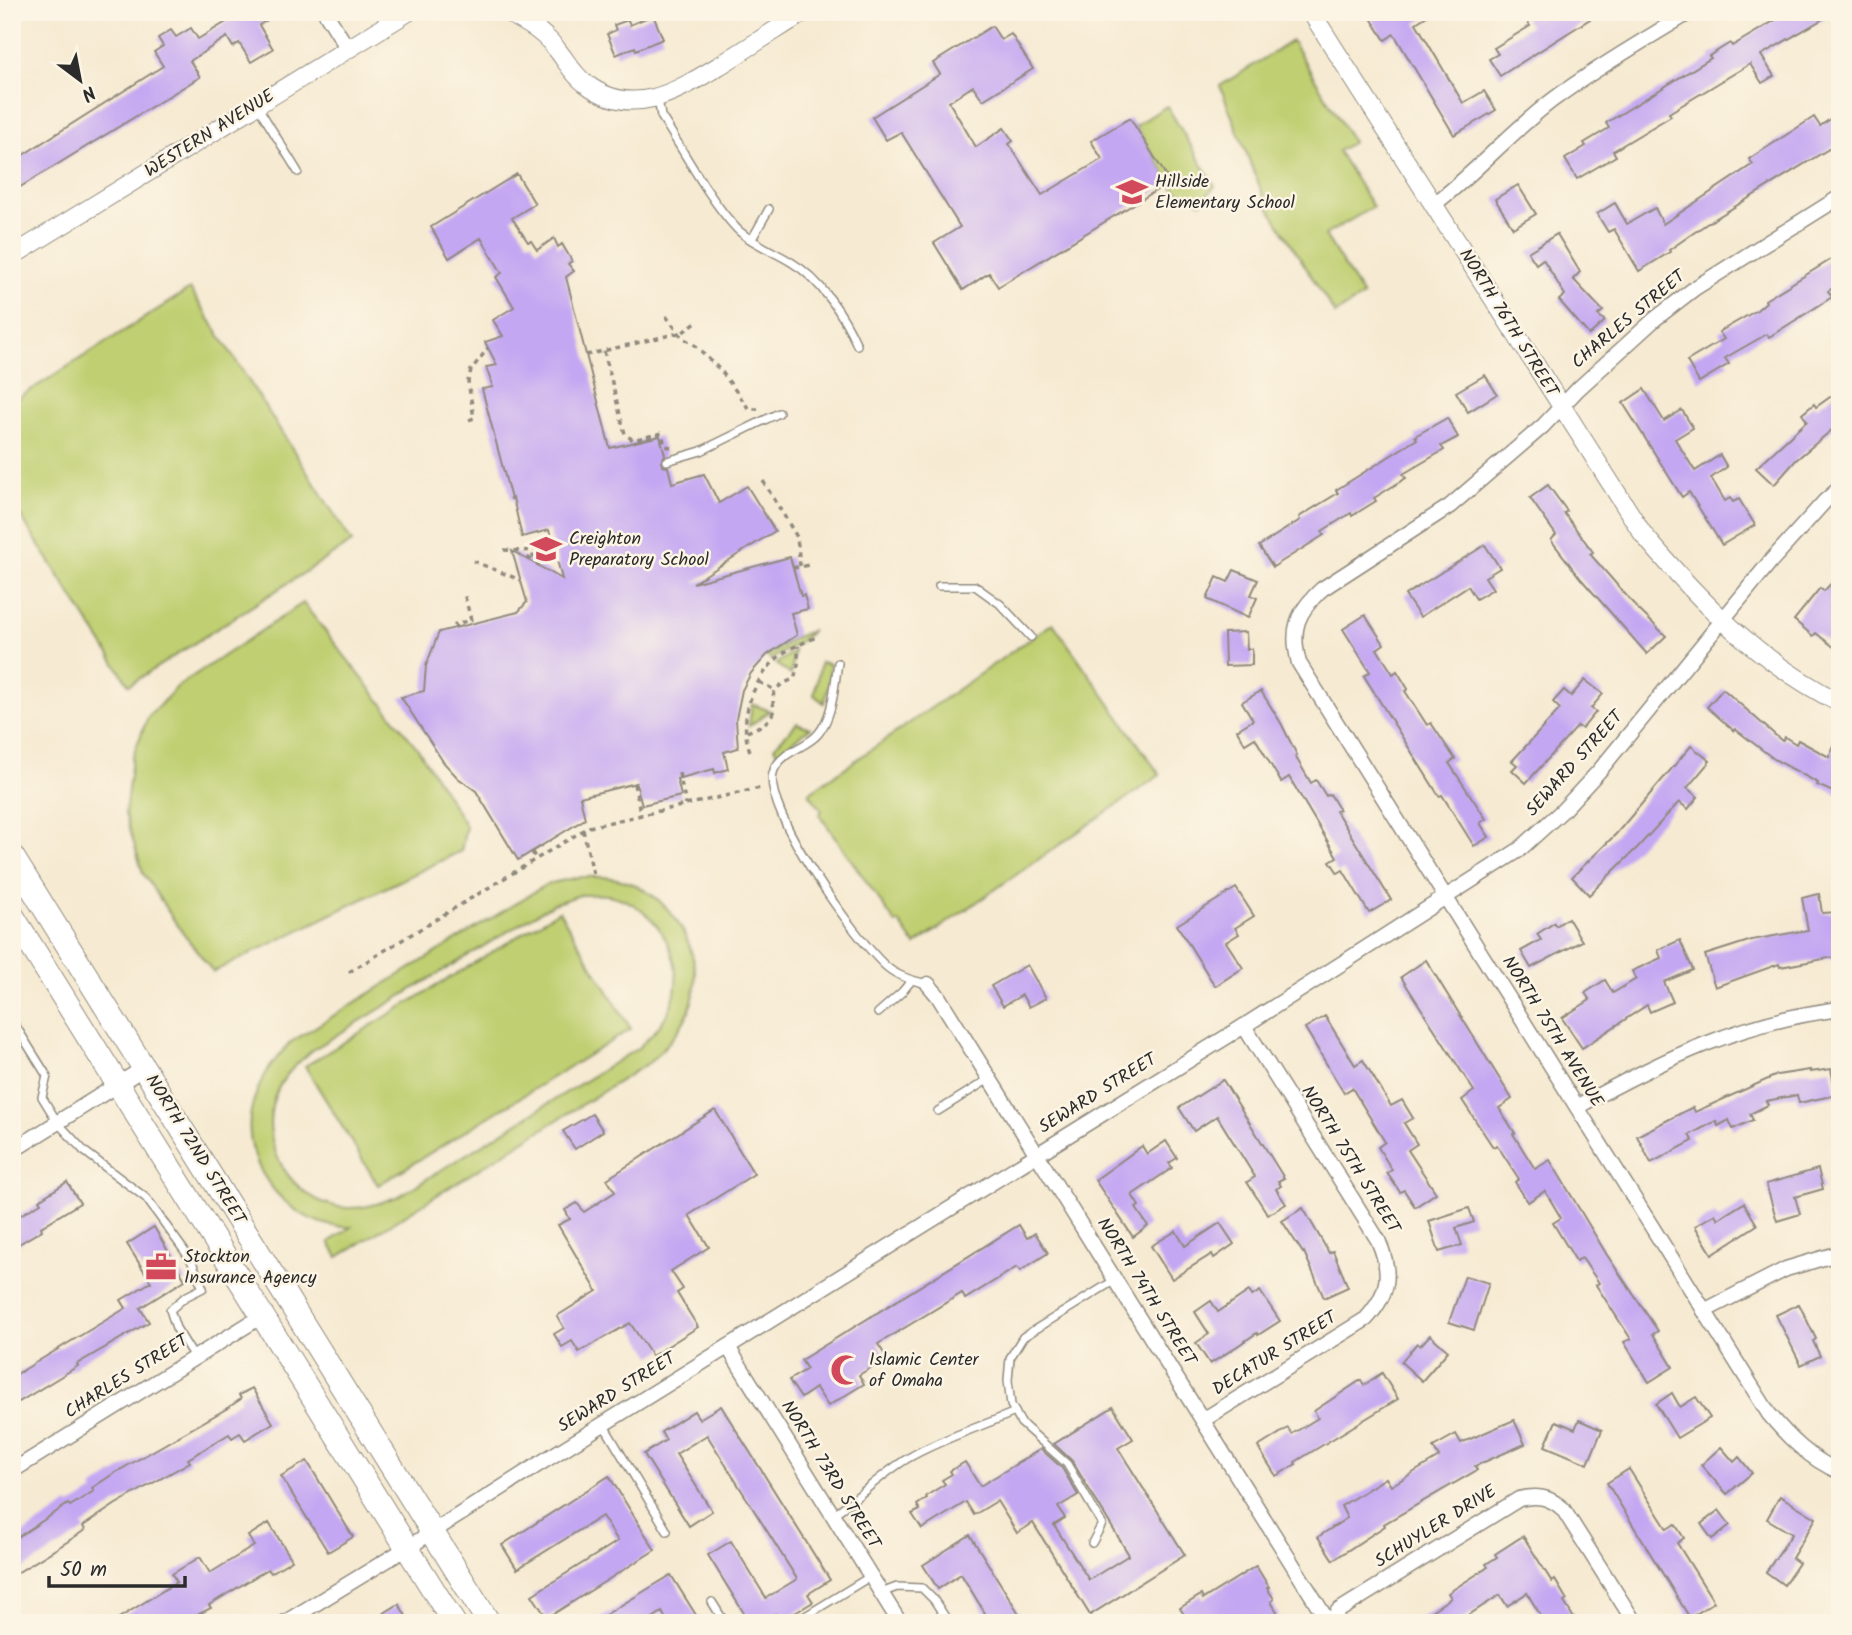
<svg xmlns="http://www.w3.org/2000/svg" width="1852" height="1635" font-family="Kalam,sans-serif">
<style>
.green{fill:#bfcf71;stroke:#757d4e;stroke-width:2;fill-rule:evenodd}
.building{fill:#c4a7f2}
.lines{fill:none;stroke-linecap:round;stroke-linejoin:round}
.service-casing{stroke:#908a7e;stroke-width:10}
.minor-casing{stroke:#908a7e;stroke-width:17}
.tertiary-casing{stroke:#908a7e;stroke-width:20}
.primary-casing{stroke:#908a7e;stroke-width:25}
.path{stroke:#908a7e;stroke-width:3.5;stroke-dasharray:5 5;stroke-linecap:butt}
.service{stroke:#fff;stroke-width:7}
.minor{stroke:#fff;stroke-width:14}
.tertiary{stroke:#fff;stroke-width:18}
.primary{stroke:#fff;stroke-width:23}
.labels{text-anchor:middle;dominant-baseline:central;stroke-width:5;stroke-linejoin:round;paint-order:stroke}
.street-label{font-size:18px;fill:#2b2b2b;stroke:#fcf5e5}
.poi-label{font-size:18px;fill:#2b2b2b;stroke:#fcf5e5;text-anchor:start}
</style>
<rect width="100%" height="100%" fill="#fcf5e5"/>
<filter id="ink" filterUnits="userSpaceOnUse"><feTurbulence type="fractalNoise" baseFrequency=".0143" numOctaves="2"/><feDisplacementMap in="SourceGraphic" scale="14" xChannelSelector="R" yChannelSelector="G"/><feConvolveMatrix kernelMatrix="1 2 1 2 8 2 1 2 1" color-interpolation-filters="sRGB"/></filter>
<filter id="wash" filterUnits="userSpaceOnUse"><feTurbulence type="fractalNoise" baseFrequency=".00686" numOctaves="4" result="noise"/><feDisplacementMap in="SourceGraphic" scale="28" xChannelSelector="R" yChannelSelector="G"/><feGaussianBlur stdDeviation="1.57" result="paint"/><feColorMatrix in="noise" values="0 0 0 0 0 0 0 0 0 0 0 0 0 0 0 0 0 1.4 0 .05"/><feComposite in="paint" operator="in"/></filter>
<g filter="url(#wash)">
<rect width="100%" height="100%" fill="#f6ead2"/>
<g class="green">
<polygon points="1292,41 1353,142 1338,151 1373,207 1325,235 1363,296 1335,314 1267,205 1220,86"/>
<polygon points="1167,106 1215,186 1201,202 1175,190 1135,126"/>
<polygon points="190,289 352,542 129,685 12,503 12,402"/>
<polygon points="303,603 418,749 466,826 461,851 213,972 175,922 143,873 125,814 132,758 148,717 178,686"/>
<polygon points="1053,623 1160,775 915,945 899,922 896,924 819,814 822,811 809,793"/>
<path d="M811 631C806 641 782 651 771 660L767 656 794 638Z"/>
<polygon points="794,651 791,675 776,664"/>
<polygon points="821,662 830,664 829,683 824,703 814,695"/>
<polygon points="752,704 770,711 749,726"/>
<polygon points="797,723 810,728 777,753 774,747"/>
<path d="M579 877C590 877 601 876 612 878 669 886 712 956 689 1011 680 1032 666 1046 650 1062L338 1257 329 1242 351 1227C293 1230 240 1168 251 1111 257 1083 271 1063 291 1042L547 884ZM580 895C589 895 598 894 607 895 655 902 690 961 671 1006 663 1024 652 1035 638 1048L399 1196C383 1202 365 1209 347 1208 291 1204 253 1140 278 1089 286 1072 300 1061 314 1049L553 904Z"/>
<polygon points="559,911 631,1029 378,1185 305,1066"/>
</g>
<g id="blocks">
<g class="building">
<polygon points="243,12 281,12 259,25 273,49 251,62 239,43 233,47 227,37 190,61 200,77 12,192 12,162 163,66 154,52 163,46 158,38 171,30 176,37 191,28 198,39"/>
<polygon points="1367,12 1433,12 1416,23 1463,103 1484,91 1496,110 1454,135 1394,34 1385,40"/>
<polygon points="1521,12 1601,12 1500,76 1489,59 1498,54 1494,48 1530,26"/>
<polygon points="1789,12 1835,12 1761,55 1774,76 1762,83 1750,64 1669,113 1671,116 1613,151 1616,156 1577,179 1565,159 1586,146 1584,143 1609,128 1606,123 1711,58 1709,56 1730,43 1732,46"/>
<polygon points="653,15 663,39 636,50 635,47 616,55 607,34 616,30 614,25 628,20 630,25"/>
<polygon points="992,26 1001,40 1011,34 1033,69 983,100 973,86 949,102 976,147 1004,128 1013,141 1009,144 1042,195 1102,159 1091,141 1130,118 1170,182 998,287 989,273 963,290 934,243 960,227 901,132 886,140 872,117 940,74 933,63"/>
<polygon points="1814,117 1820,126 1832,118 1840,130 1840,142 1705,225 1669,250 1670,252 1639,271 1614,229 1608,232 1597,214 1615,203 1627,224 1655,208 1663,224 1753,164 1749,159"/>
<polygon points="517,174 535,204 512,218 528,242 531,241 537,250 554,238 558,247 562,244 572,261 568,264 574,271 566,277 610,448 660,436 665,455 661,462 663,466 668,467 672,483 704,474 719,503 747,486 775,531 693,583 790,557 801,596 804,595 808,609 791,613 797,635 767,655 751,673 742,690 736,719 738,748 724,752 728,769 715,773 714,769 677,779 681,796 642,805 636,783 580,797 585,819 518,860 476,791 458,778 444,763 401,697 424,691 426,666 439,632 518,612 527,602 512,551 562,579 549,530 522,537 513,498 511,499 482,389 493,387 486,367 497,365 485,342 503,336 493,320 514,307 496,277 502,273 481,238 449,258 431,227"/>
<polygon points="1518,185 1536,214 1513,228 1495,199"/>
<polygon points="1557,234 1580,272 1573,279 1603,311 1598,315 1605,321 1589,335 1559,300 1565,295 1543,259 1536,264 1528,252"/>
<polygon points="1840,254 1840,284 1828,291 1832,297 1769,337 1767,334 1725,358 1729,364 1699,382 1687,361 1724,339 1719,332 1757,310 1766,302 1765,300"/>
<polygon points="1485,375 1497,394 1468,412 1456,392"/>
<polygon points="1644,389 1664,421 1682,410 1693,428 1675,439 1695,471 1720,455 1727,467 1711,478 1725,501 1730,498 1733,502 1739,499 1755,525 1722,545 1689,492 1682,497 1623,403"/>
<polygon points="1840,390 1840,423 1796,460 1774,485 1756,468 1807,421 1802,414 1814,404 1816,407"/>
<polygon points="1447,418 1458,437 1441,446 1444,450 1403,474 1406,478 1374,498 1376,501 1352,516 1351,513 1322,531 1324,535 1273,567 1259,546 1300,520 1299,517 1338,493 1336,490 1417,439 1415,436"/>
<polygon points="1548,485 1567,511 1564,513 1593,552 1590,554 1638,609 1666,636 1647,654 1581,579 1551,540 1556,535 1530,498"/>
<polygon points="1485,545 1500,568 1485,577 1493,589 1476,599 1468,586 1420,617 1405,595"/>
<polygon points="1234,570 1258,580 1251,595 1257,598 1248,618 1207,599 1217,577 1228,582"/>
<polygon points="1840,574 1840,652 1816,633 1813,636 1794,620 1820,588 1824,591"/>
<polygon points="1365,615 1384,644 1377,649 1393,674 1397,671 1408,689 1405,691 1427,725 1431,723 1455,759 1449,763 1486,819 1480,823 1489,837 1474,846 1442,795 1439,796 1364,676 1370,672 1343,629"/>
<polygon points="1246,632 1247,649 1252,649 1252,665 1225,666 1224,633"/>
<polygon points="1585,680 1603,694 1591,708 1596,712 1582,729 1578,726 1526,783 1512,770 1517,765 1512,761 1560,709 1553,702 1564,690 1571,696"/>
<polygon points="1723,689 1782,741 1785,737 1796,744 1798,740 1829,757 1840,732 1840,795 1817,785 1818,783 1774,759 1735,729 1734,731 1707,707"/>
<polygon points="1261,691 1281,723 1297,755 1295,756 1311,783 1316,780 1326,796 1330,794 1339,809 1336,811 1391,900 1369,913 1343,870 1338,873 1330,861 1337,857 1289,777 1281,782 1255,738 1245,744 1237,730 1253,720 1242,702"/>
<polygon points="1691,746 1710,761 1687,788 1698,797 1688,809 1679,802 1638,847 1589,895 1572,877 1616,834"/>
<polygon points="1236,888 1254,916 1235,928 1239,934 1226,942 1243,968 1215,986 1177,925"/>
<polygon points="1819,894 1822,913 1840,912 1840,956 1780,967 1779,964 1715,987 1705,955 1752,940 1808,930 1802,898"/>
<polygon points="1568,918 1582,941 1531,968 1521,951 1541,940 1537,934 1554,923 1556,926"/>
<polygon points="1680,940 1693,970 1664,982 1673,1002 1650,1012 1647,1005 1582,1048 1562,1018 1590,1000 1585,993 1605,980 1613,993 1636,979 1632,971 1661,958 1658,950"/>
<polygon points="1426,960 1512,1099 1499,1108 1515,1133 1513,1134 1535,1169 1550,1160 1607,1255 1658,1331 1653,1334 1673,1367 1649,1382 1624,1342 1631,1339 1596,1285 1599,1283 1582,1258 1576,1261 1553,1223 1561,1218 1545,1191 1528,1202 1515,1182 1519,1179 1497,1145 1493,1147 1462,1100 1474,1091 1401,977"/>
<polygon points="1027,965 1046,998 1029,1007 1022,995 1003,1006 991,986"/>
<polygon points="1325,1016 1355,1065 1363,1060 1391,1106 1402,1100 1413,1118 1404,1123 1417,1144 1408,1150 1436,1193 1415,1207 1404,1190 1400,1192 1387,1173 1392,1170 1378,1147 1385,1142 1352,1088 1344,1093 1305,1028"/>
<polygon points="1831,1069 1836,1095 1799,1103 1797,1095 1766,1101 1768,1105 1750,1114 1753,1120 1733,1129 1729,1120 1718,1126 1716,1121 1689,1135 1693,1141 1651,1163 1637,1136 1693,1107 1695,1112 1777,1075 1810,1070 1810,1072"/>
<polygon points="1223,1080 1284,1178 1278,1181 1281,1186 1276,1189 1286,1204 1268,1215 1247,1182 1255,1177 1217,1116 1194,1131 1179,1108"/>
<polygon points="715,1110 754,1174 689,1215 709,1247 671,1271 683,1289 677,1293 698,1327 652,1356 630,1323 579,1352 572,1341 562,1347 554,1334 564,1328 557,1316 597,1291 558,1225 570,1219 565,1210 577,1203 584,1212 615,1192 607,1179"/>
<polygon points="592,1114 603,1131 575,1149 563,1131"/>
<polygon points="1166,1141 1177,1158 1169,1163 1172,1168 1132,1195 1139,1206 1136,1208 1148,1226 1133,1237 1095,1180 1142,1146 1147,1154"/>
<polygon points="1818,1169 1823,1189 1795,1197 1800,1214 1777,1221 1766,1184"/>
<polygon points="67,1182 80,1203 41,1227 42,1230 19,1244 12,1233 12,1220 41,1203 39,1200"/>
<polygon points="1744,1203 1757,1225 1712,1254 1695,1226 1715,1214 1718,1219"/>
<polygon points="1303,1208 1329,1253 1333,1251 1348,1287 1324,1298 1304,1252 1303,1253 1282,1221"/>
<polygon points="1469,1208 1474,1222 1456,1228 1462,1245 1439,1252 1429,1221"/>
<polygon points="1220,1223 1234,1244 1214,1258 1212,1254 1172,1279 1151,1246 1176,1231 1185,1246"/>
<polygon points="1019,1225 1027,1238 1035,1233 1048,1253 1020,1271 1017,1267 965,1299 962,1293 878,1344 887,1358 859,1375 864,1384 828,1406 816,1388 801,1398 789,1380 807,1369 801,1360"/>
<polygon points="154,1227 185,1280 140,1308 149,1322 77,1364 78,1366 19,1402 12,1392 12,1377 126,1308 121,1300 151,1282 127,1244"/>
<polygon points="1465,1276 1489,1283 1474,1330 1449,1322"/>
<polygon points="1249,1291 1252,1296 1260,1291 1280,1321 1258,1335 1257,1333 1210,1364 1196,1343 1209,1334 1195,1312 1211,1301 1218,1312"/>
<polygon points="1799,1304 1816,1339 1813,1341 1820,1356 1801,1365 1776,1315"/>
<polygon points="1430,1335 1448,1351 1422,1381 1401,1362 1417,1343 1420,1346"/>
<polygon points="1382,1373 1398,1399 1295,1462 1296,1464 1276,1476 1258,1447 1288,1428 1292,1434 1318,1418 1314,1411 1361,1380 1364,1385"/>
<polygon points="252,1388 273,1423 245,1440 240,1433 232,1438 229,1434 188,1459 190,1462 116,1504 83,1526 85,1530 67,1542 12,1576 12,1541 68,1504 70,1506 94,1491 92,1488 113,1474 226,1409 241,1399 239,1395"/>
<polygon points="1672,1393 1680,1407 1696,1397 1710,1418 1677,1438 1656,1404"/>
<polygon points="721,1406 830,1580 808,1594 813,1602 780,1622 775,1614 761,1623 750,1623 708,1555 731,1541 766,1598 797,1579 707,1435 676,1454 712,1511 689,1526 644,1454 666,1440 661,1432 694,1411 699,1419"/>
<polygon points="1113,1407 1133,1439 1118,1448 1185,1555 1090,1615 1033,1523 1017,1533 997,1501 974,1515 966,1502 922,1529 912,1514 920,1510 917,1505 927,1498 926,1496 945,1484 942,1480 952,1474 950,1471 965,1462 980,1486 1041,1449 1062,1468 1078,1495 1058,1507 1065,1518 1054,1525 1089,1580 1129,1555 1072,1461 1054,1444"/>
<polygon points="1514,1420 1525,1444 1475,1466 1477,1470 1384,1524 1385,1526 1333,1560 1318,1537 1347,1518 1341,1506 1386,1478 1391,1486 1439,1457 1433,1447 1456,1434 1461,1443"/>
<polygon points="1579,1420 1602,1430 1588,1464 1545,1446 1556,1421 1575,1429"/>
<polygon points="1721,1447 1734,1462 1739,1457 1752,1473 1727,1494 1701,1465"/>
<polygon points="307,1461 353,1537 328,1552 281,1476"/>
<polygon points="1629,1469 1667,1529 1675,1524 1684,1538 1677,1543 1714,1602 1690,1618 1607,1483"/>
<polygon points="609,1476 655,1550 547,1618 532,1595 618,1541 602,1516 517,1569 502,1545"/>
<polygon points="1780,1496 1816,1518 1792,1558 1799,1563 1784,1585 1766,1572 1792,1534 1767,1519"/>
<polygon points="1719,1510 1730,1525 1712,1539 1701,1524"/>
<polygon points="269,1523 292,1560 271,1573 268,1569 209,1605 211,1608 182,1623 111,1623 177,1582 172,1574 200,1557 210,1573 254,1546 248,1536"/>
<polygon points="970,1535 1025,1623 991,1623 961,1574 938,1589 923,1565"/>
<polygon points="1523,1536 1552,1582 1555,1580 1567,1600 1564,1602 1577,1623 1545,1623 1527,1593 1507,1606 1500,1595 1456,1623 1413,1623 1451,1598 1448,1593 1488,1567 1486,1564 1497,1557 1495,1554"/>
<polygon points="1256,1566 1269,1587 1267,1588 1274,1599 1271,1602 1279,1615 1266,1623 1189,1623 1180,1608 1201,1595 1203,1599"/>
<polygon points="671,1575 701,1623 668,1623 662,1612 645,1623 592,1623"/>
<polygon points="399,1604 410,1623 368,1623"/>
</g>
</g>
</g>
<g filter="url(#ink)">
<use href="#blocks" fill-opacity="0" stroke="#908a7e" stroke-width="2"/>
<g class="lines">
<defs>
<g id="service">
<path d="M658 99 661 116C683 150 709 199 736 228 748 241 775 252 791 262 820 279 844 315 857 345"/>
<polyline points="258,107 298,172"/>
<polyline points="752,239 769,209"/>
<polyline points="667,461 701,451 779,413"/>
<polyline points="939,586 975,586 1000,604 1031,637"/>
<path d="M838 663C834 685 834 715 818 734 806 748 782 751 774 770 758 806 859 944 888 968 899 977 914 981 928 984"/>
<polyline points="878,1013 902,992 911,981"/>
<polyline points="12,1020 47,1076 42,1097 58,1123 84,1151 146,1198 191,1260 203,1288 185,1297 170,1310 176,1328 194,1357"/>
<polyline points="938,1111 989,1079"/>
<polyline points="603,1424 667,1531"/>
<path d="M832 1515C860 1497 882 1473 910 1457 943 1438 980 1427 1015 1412"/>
<polyline points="1092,1543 1102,1524 1067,1464 1021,1423 1011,1405 1008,1380 1010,1358 1023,1337 1115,1280"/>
<polyline points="881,1593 897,1587 922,1588 934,1600 949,1623"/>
<polyline points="712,1602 725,1623"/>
<polyline points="794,1623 871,1576"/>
</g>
<g id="minor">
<polyline points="325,12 348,49"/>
<path d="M1840 197 1695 288 1655 319 1578 389 1543 426 1450 506 1322 589C1297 612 1290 629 1299 663L1769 1414C1789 1438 1810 1459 1840 1472"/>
<path d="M1433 205C1476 173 1511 131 1554 99 1597 67 1645 40 1690 12"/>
<polyline points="928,984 938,996 1329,1623"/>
<path d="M1577 1107C1662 1060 1741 1021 1840 1009"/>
<polyline points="12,1151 144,1068"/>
<polyline points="1704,1311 1786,1269 1840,1253"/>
<polyline points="728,1347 900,1623"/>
<path d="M1203 1420 1366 1319C1390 1293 1392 1272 1378 1240L1244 1026"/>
<polyline points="12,1471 262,1316"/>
<polyline points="284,1623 407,1548 539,1464 1244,1026 1519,850 1563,810 1600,770 1770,562 1825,501 1840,488"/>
<path d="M1331 1623 1338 1611 1519 1499C1536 1495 1549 1496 1563 1509L1635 1623"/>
</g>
<g id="tertiary">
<path d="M507 12C525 22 541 30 554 46 565 58 572 74 585 83 635 122 682 88 727 61 753 44 779 28 804 12"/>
<path d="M1311 12 1643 534C1701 603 1759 662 1840 703"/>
<polyline points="12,256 408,12"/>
</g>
<g id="primary">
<polyline points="12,856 489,1623"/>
<polyline points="12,915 454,1623"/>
</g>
</defs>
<use href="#service" class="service-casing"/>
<use href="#minor" class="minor-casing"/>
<use href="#tertiary" class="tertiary-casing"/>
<use href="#primary" class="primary-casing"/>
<g class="path">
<polyline points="666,316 683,338 696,346 722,372 749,409 758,409"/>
<polyline points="604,351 625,434 633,440 662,433 665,446 671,447"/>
<polyline points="586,355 683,332 696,322"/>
<polyline points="469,420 474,418 468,381 471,370 488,348"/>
<polyline points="763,481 797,537 800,566"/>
<polyline points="504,550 520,551 553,549 552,554 527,557 544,569"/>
<polyline points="473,561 520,580"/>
<polyline points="793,568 809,565"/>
<polyline points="456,628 455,624 471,620 464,593"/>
<polyline points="759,682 775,690"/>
<path d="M747 732C756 728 770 723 773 712 775 707 773 707 773 701 772 688 783 683 794 679L798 665V646"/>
<path d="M750 751C737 718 754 677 781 655 791 647 804 643 816 637"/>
<polyline points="679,773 686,805"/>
<polyline points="634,784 641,815"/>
<polyline points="583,830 594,877"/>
<polyline points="532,852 536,859"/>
<polyline points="349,972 589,827 760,788"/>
</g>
<use href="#service" class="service"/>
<use href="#minor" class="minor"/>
<use href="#tertiary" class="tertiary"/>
<use href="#primary" class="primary"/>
</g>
</g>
<defs>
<symbol id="school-bare" viewBox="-9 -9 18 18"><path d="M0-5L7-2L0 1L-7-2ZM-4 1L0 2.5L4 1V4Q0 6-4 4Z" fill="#d1495b" stroke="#fcf5e5" stroke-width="2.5" paint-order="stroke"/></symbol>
<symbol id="office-bare" viewBox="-9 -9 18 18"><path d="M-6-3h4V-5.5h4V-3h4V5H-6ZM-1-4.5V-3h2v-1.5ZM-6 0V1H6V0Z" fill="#d1495b" stroke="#fcf5e5" stroke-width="2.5" paint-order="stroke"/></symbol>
<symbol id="mosque-bare" viewBox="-9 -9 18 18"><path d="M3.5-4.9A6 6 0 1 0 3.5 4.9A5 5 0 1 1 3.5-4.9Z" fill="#d1495b" stroke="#fcf5e5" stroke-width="2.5" paint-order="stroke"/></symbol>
</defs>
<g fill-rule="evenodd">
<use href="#school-bare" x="1110" y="170" width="44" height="44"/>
<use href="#school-bare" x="524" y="527" width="44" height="44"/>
<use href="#office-bare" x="139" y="1245" width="44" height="44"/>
<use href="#mosque-bare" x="824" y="1348" width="44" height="44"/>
</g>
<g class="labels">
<g class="street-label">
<text transform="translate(210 134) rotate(-32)">WESTERN AVENUE</text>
<text transform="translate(1629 320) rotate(-40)">CHARLES STREET</text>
<text transform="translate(1508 323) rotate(58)">NORTH 76TH STREET</text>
<text transform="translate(1575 764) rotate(-48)">SEWARD STREET</text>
<text transform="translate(1552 1032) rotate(58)">NORTH 75TH AVENUE</text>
<text transform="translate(1098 1094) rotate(-32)">SEWARD STREET</text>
<text transform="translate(195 1150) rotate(58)">NORTH 72ND STREET</text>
<text transform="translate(1350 1160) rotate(58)">NORTH 75TH STREET</text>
<text transform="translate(1146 1292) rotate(58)">NORTH 74TH STREET</text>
<text transform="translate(1275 1354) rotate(-32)">DECATUR STREET</text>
<text transform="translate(127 1377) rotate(-32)">CHARLES STREET</text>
<text transform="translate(617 1393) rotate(-32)">SEWARD STREET</text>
<text transform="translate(830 1475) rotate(58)">NORTH 73RD STREET</text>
<text transform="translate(1436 1527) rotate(-32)">SCHUYLER DRIVE</text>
</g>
<g class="poi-label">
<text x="1155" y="182">Hillside<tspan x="1155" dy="21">Elementary School</tspan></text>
<text x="569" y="539">Creighton<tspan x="569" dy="21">Preparatory School</tspan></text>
<text x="184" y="1257">Stockton<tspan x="184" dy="21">Insurance Agency</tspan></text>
<text x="869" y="1360">Islamic Center<tspan x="869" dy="21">of Omaha</tspan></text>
</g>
</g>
<rect width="1852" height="1635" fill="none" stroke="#fcf5e5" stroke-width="42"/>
<g transform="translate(80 80) rotate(148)" stroke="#fcf5e5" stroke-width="5" paint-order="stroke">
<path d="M0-5L12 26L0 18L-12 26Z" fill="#2b2b2b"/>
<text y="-10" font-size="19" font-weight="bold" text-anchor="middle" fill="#2b2b2b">N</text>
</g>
<path d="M49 1576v10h136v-10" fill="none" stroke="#2b2b2b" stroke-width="3.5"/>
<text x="60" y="1576" font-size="21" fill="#2b2b2b" stroke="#fcf5e5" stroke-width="5" paint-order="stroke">50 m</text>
</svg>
